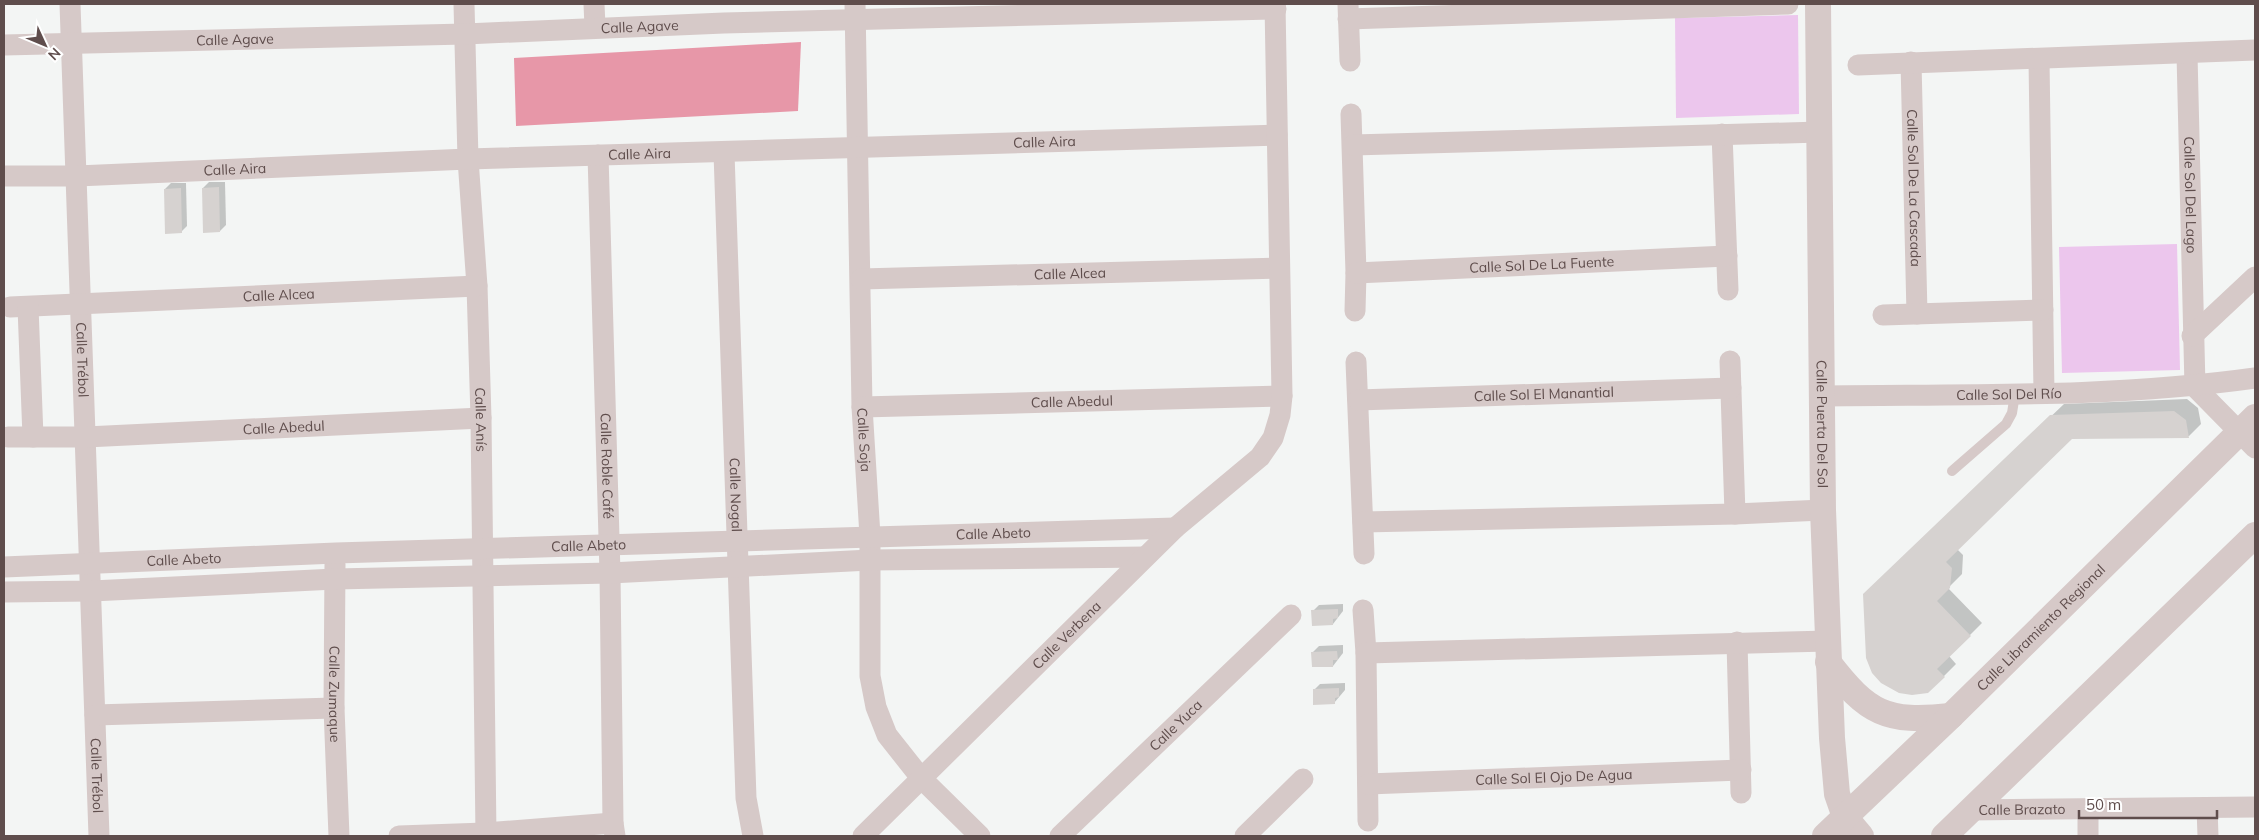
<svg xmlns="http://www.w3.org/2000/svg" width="2259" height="840" font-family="Mulish,sans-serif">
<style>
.green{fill:#ecc6ed}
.water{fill:#e797a8}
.shadow{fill:#0003}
.building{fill:#d6d2d0}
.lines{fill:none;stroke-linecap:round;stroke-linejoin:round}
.service{stroke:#d6c9c8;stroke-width:10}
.minor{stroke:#d6c9c8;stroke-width:21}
.tertiary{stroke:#d6c9c8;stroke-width:26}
.labels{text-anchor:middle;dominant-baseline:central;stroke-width:4.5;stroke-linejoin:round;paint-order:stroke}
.street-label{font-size:14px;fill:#5f4d4c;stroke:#fff}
</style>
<rect width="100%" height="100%" fill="#f3f5f4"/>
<g class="green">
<polygon points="1798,15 1799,114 1676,118 1675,18"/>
<polygon points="2177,244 2180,370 2062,373 2059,247"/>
</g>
<polygon class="water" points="801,42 798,111 516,126 514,58"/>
<g class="shadow">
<polygon points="209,182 225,182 226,225 220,231 203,188"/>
<polygon points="171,183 186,183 187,226 181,232 165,189"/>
<polygon points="2187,399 2198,408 2201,424 2189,436 2071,438 1957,549 1963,555 1962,574 1948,588 1982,623 1949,656 1956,664 1944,676 1899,692 1877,582 2064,404"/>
<polygon points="1343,604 1343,611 1333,624 1313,611 1319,605"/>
<polygon points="1343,645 1343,653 1333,666 1313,652 1319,646"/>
<polygon points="1345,683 1345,690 1334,703 1314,690 1320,684"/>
</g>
<g class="building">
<polygon points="219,187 220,232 203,233 202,188"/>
<polygon points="181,188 182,233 165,234 164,189"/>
<polygon points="2174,411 2186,420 2189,438 2072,439 1946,562 1952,568 1950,588 1937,601 1971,636 1937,669 1945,677 1928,693 1912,695 1899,693 1881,683 1872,673 1866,658 1863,594 2050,415"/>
<polygon points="1338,609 1338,618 1333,619 1333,625 1312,626 1311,610"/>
<polygon points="1337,651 1338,660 1333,660 1333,667 1312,667 1311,652"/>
<polygon points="1339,688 1339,697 1335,698 1335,704 1313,705 1313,689"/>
</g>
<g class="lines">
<polyline class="service" points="1952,471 2006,424 2012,413 2015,394"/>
<g class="minor">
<path id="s1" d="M70 4 99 836"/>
<path id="s2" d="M464 4 468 159 477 286 481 418 486 836"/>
<polyline points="594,4 595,27"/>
<path id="s3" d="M855 4 862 407 870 536V676L876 707 887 735 921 778 980 836"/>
<polyline points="1348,4 1350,61"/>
<polyline points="1348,19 1788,4"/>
<path id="s4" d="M4 45 465 34 724 23 1276 9"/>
<path id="s5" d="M2187 54 2195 387"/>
<polyline points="2039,60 2044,393"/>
<path id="s6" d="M1911 62 1917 314"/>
<polyline points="1858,65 2255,50"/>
<polyline points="1351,114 1356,273 1355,311"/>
<polyline points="1722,134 1728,290"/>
<polyline points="1353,145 1820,132"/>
<path id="s7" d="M724 153 746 798 753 836"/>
<path id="s8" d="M598 155 610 573 613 823 615 836"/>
<path id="s9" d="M4 176H77L468 159 1277 135"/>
<path id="s10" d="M1356 273 1727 256"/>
<path id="s11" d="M861 279 1279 268"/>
<path id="s12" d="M10 307 477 286"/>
<polyline points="28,307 33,437"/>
<polyline points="1883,315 2043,310"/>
<polyline points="2192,336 2255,277"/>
<polyline points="1730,361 1735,514"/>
<polyline points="1356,362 1364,554"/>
<polyline points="2195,387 2255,448"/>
<path id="s13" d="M1821 396C1966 394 2112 398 2255 378"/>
<path id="s14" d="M1358 400 1731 388"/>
<path id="s15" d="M862 407 1282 396"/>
<path id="s16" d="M8 437H86L481 418"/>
<polyline points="1363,522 1735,514 1823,510"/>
<path id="s17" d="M335 564 334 708 339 836"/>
<path id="s18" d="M4 567 336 553 1175 528"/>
<polyline points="4,592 92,591 335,579 610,573 870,560 1145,557"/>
<polyline points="1363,610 1366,653 1368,821"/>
<polyline points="1737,642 1741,793"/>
<polyline points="1366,653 1828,641"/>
<polyline points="95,715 334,708"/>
<path id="s19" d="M1368 784 1741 770"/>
<polyline points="2207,808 2208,836"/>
<path id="s20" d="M1970 810 2255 807"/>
<polyline points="2088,810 2088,836"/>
<polyline points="399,836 485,833 613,823"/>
<path id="s21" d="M863 836 1175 528 1260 457 1273 438 1280 415 1282 396 1275 4"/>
<path id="s22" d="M1060 836 1291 615"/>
<polyline points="1245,836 1303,779"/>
</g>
<g class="tertiary">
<path id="s23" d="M1818 4 1823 510 1832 738 1837 794 1845 817 1861 836"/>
<path d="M1828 662C1868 714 1886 723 1951 716"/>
<path id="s24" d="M1825 836 1951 716 2255 417"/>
<polyline points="1944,836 2255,535"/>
</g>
</g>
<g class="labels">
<g class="street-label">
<text stroke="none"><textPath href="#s4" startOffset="636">Calle Agave</textPath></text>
<text stroke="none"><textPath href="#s4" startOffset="231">Calle Agave</textPath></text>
<text stroke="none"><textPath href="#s9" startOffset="1041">Calle Aira</textPath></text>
<text stroke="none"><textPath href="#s9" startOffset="636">Calle Aira</textPath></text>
<text stroke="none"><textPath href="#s9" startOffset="231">Calle Aira</textPath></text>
<text stroke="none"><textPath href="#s6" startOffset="126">Calle Sol De La Cascada</textPath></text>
<text stroke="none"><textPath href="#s5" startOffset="141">Calle Sol Del Lago</textPath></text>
<text stroke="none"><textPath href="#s10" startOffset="186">Calle Sol De La Fuente</textPath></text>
<text stroke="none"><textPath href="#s11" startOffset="209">Calle Alcea</textPath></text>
<text stroke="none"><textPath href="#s12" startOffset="269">Calle Alcea</textPath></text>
<text stroke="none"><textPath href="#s1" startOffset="356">Calle Trébol</textPath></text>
<text stroke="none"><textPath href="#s13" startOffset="188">Calle Sol Del Río</textPath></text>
<text stroke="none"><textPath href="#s14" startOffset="186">Calle Sol El Manantial</textPath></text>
<text stroke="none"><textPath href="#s15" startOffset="210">Calle Abedul</textPath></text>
<text stroke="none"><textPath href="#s2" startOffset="416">Calle Anís</textPath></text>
<text stroke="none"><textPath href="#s23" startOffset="420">Calle Puerta Del Sol</textPath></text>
<text stroke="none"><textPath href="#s16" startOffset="276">Calle Abedul</textPath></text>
<text stroke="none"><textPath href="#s3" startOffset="436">Calle Soja</textPath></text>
<text stroke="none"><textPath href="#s8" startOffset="311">Calle Roble Café</textPath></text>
<text stroke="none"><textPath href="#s7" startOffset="342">Calle Nogal</textPath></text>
<text stroke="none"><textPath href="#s18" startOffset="990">Calle Abeto</textPath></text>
<text stroke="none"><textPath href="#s18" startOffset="585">Calle Abeto</textPath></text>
<text stroke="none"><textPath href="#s18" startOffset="180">Calle Abeto</textPath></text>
<text stroke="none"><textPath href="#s24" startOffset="300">Calle Libramiento Regional</textPath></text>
<text stroke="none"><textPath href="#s21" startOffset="286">Calle Verbena</textPath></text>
<text stroke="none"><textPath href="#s17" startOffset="130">Calle Zumaque</textPath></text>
<text stroke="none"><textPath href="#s22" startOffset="160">Calle Yuca</textPath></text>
<text stroke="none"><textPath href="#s1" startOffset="772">Calle Trébol</textPath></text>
<text stroke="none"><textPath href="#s19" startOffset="186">Calle Sol El Ojo De Agua</textPath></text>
<text stroke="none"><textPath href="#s20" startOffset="52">Calle Brazato</textPath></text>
</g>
</g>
<rect width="2259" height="840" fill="none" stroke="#5f4d4c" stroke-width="10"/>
<g transform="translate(45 45) rotate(134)" stroke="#ffffff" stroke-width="4" paint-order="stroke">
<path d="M0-4L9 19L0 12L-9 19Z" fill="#5f4d4c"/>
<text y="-8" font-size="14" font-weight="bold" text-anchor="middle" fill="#5f4d4c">N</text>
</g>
<path d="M2079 810v8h138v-8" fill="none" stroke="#5f4d4c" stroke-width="2.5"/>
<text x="2086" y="810" font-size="15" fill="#5f4d4c" stroke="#ffffff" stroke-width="4" paint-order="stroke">50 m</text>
</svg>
